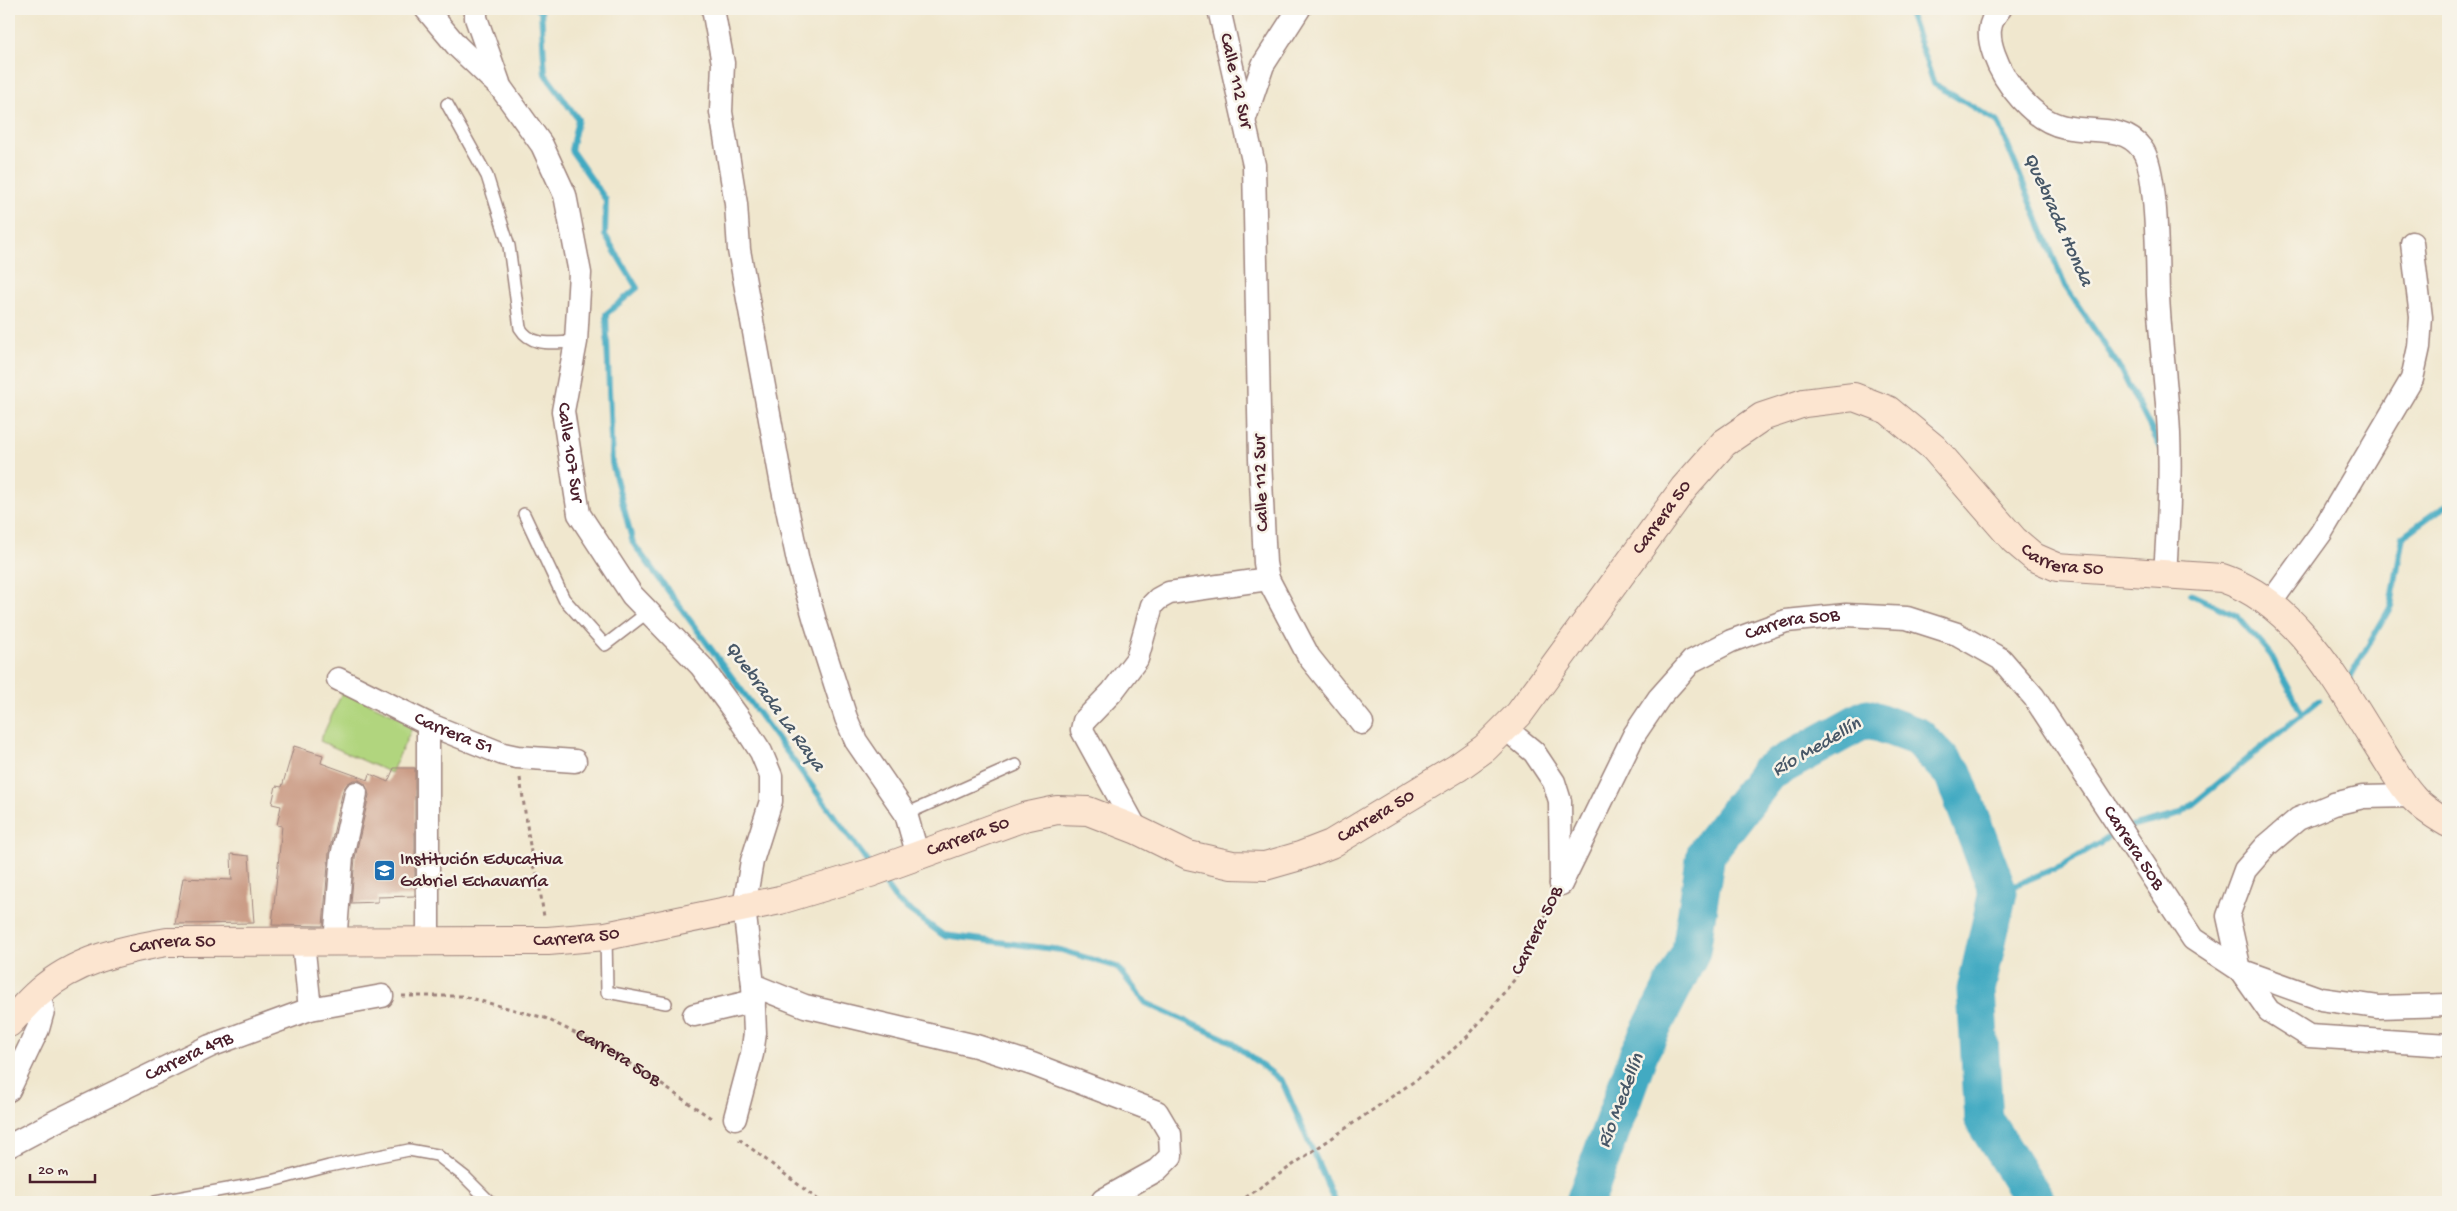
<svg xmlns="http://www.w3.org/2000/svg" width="2457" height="1211" font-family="'Gochi Hand',sans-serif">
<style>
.green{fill:#b1d57e;stroke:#7e7a54}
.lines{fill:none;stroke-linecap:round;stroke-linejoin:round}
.stream{stroke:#42aac2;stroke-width:6}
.river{stroke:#42aac2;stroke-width:39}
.building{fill:#cb9c86}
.lane-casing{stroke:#9d837c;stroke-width:14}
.street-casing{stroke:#9d837c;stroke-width:25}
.secondary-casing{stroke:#9d837c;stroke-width:30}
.path{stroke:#9d837c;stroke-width:3;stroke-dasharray:4 4;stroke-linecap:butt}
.lane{stroke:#fff;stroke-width:11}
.street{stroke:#fff;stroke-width:22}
.secondary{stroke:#fce5d0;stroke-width:28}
.labels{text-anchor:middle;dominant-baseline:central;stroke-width:5;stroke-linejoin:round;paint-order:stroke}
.street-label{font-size:19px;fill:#4a1f2b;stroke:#f7f3e8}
.poi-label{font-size:19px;fill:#4a1f2b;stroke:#f7f3e8;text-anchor:start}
.water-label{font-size:20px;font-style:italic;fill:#475767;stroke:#f7f3e8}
</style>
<rect width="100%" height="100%" fill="#f7f3e8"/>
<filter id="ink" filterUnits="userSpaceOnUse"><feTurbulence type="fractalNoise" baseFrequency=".02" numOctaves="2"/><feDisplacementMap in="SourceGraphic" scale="10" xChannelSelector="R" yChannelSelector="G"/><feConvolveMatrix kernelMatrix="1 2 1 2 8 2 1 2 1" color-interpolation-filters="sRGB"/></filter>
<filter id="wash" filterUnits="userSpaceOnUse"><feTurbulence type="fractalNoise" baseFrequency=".0096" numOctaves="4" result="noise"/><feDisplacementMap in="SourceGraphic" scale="20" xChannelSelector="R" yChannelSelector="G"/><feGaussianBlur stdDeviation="1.12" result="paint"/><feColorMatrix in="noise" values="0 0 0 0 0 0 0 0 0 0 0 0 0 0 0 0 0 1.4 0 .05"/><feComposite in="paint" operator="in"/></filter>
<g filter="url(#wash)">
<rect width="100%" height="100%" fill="#f0e7ce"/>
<polygon class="green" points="343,691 414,724 391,773 320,741"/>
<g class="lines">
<g class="stream">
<polyline points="537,9 541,11 545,74 578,119 571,150 606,200 605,235 637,288 606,314 612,463 633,543 871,866"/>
<polyline points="1908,9 1934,84 1998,122 2065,286 2118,365 2162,450"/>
<polyline points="2190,594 2237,616 2271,655 2302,713"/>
<polyline points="2349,679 2391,606 2403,536 2448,503"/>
<polyline points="2126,828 2181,814 2318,701"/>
<polyline points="879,876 897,901 943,935 1061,950 1117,967 1146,1003 1230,1041 1282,1081 1335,1202"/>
<polyline points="1998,892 2063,865 2117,832"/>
</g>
<polyline class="river" points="1585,1202 1639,1053 1691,951 1706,853 1769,772 1867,718 1918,737 1953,773 1998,892 1976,990 1984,1120 2036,1202"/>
</g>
<g id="blocks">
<g class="building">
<polygon points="294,746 323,755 321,763 368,780 370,774 388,782 394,768 415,768 415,896 378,897 378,902 351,903 355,858 369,795 365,784 359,780 353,780 347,784 343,790 329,853 323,926 272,925 282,826 277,825 281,806 272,804 276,786 282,787"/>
<polygon points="231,854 249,856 254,923 175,924 183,878 232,880"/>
</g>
</g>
</g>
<g filter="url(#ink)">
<use href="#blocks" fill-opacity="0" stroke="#9d837c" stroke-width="1"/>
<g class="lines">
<defs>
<g id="lane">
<path d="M447 104 487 176 509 246 520 328C532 348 554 342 576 342"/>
<polyline points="524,514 564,599 605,645 648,612"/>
<polyline points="906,814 1016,765"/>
<polyline points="606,936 607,992 666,1003"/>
<polyline points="155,1202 272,1181 329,1166 409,1150 437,1155 465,1177 490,1202"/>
</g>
<g id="street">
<path id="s2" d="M426 9 457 46 501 88 542 145 565 195 580 273 576 342 563 411 579 514 632 595 701 666 739 718 761 752 771 776V801L752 861 744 907 753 985 755 1033 752 1054 735 1118"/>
<polyline points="476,9 476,18 499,83"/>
<polyline points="713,9 723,63 721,112 736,204 739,250 782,485 798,561 815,621 846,718 856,741 906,814 918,856"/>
<path d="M2000 9C1987 23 1988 37 1994 54 2004 83 2033 121 2065 127 2091 133 2124 124 2142 149 2158 170 2157 265 2158 295 2160 341 2167 388 2169 434 2171 481 2168 528 2165 574"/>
<polyline points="1244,121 1263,65 1299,9"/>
<polyline points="1268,579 1309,657 1362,723"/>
<polyline points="2271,602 2321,533 2412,379 2419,347 2421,317 2412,243"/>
<path id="s3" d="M338 679 428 724 503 754 517 757 575 761"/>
<polyline points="428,724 428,941"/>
<polyline points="1505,728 1534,752 1554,782 1560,801 1561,883"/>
<polyline points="2412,796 2363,797 2334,804 2298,819 2266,846 2245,870 2228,916 2240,970 2269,1011 2309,1036 2448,1045"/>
<polyline points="1137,830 1082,730 1084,721 1112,692 1137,659 1152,605 1158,599 1169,593 1268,579 1265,563 1260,459 1254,165 1219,9"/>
<path id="s4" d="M1561 884 1634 735 1659 698 1692 661 1731 641 1786 621 1846 615 1907 618 1957 634 2001 659 2034 697 2193 939 2240 970 2321 999 2378 1007 2448 1005"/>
<polyline points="303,942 310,1009"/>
<polyline points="335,942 342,856 356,793"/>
<polyline points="753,985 805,1006 976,1046 1032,1064 1157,1112 1170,1134 1171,1156 1157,1170 1103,1200"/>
<polyline points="694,1015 754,1001"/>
<polyline points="9,1090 38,1029 43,1011 39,992"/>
<path id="s5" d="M9 1146 56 1121 210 1046 310 1009 382 996"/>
</g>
<g id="secondary">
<path id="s6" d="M9 1023C19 1013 28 1001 39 992 75 960 121 950 167 942L548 941 606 936 780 900 870 873 1024 817 1057 810 1088 811 1137 830 1188 855 1232 865 1265 866 1300 856 1331 844 1457 768 1485 748 1519 714 1684 488 1724 443 1762 417 1804 403 1854 397 1888 410 1934 448 2014 540 2034 557 2057 567 2222 578C2299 604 2338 684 2380 749 2390 764 2400 783 2412 796 2421 807 2436 816 2448 823"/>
</g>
</defs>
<use href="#lane" class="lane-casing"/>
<use href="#street" class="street-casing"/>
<use href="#secondary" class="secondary-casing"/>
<g class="path">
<polyline points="520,778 533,866 538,876 544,917"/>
<path id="s1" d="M402 996H462L545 1018 611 1051 714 1120"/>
<polyline points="739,1139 821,1202"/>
<polyline points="1239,1202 1429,1071 1469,1035 1515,979 1552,903"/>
</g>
<use href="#lane" class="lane"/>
<use href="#street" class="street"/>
<use href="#secondary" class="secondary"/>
</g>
</g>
<defs>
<symbol id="school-square" viewBox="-11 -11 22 22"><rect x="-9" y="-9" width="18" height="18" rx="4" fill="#1f6fb2" stroke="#f7f3e8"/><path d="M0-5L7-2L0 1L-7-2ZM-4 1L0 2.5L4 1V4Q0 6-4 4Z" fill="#fff"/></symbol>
</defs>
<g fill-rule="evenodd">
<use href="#school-square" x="372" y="858" width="25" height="25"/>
</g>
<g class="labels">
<g class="street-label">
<text transform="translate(1235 81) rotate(77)">Calle 112 Sur</text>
<text stroke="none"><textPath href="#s2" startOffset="495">Calle 107 Sur</textPath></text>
<text transform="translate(1262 483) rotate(-92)">Calle 112 Sur</text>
<text stroke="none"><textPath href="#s6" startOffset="1852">Carrera 50</textPath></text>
<text stroke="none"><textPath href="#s6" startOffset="2362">Carrera 50</textPath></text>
<text stroke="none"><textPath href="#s4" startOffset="368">Carrera 50B</textPath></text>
<text stroke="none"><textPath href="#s3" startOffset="128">Carrera 51</textPath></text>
<text stroke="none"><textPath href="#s6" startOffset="1432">Carrera 50</textPath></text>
<text stroke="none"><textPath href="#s6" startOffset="998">Carrera 50</textPath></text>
<text stroke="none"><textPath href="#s4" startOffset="818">Carrera 50B</textPath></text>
<text transform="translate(1538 931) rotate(-64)">Carrera 50B</text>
<text stroke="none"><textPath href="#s6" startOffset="592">Carrera 50</textPath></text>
<text stroke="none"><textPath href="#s6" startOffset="188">Carrera 50</textPath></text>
<text stroke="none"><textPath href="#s5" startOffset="201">Carrera 49B</textPath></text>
<text stroke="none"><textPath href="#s1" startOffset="229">Carrera 50B</textPath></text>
</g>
<g class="poi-label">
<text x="400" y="860">Institución Educativa<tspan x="400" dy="22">Gabriel Echavarría</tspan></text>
</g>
<g class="water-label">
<text transform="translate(2057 220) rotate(66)">Quebrada Honda</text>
<text transform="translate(774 707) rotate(54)">Quebrada La Raya</text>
<text transform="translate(1817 748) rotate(-30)">Río Medellín</text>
<text transform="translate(1622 1101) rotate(-69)">Río Medellín</text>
</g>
</g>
<rect width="2457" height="1211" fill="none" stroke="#f7f3e8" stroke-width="30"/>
<path d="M30 1174v8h65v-8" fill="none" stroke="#4a1f2b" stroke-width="2.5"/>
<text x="38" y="1174" font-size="15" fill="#4a1f2b" stroke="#f7f3e8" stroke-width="4" paint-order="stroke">20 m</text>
</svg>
